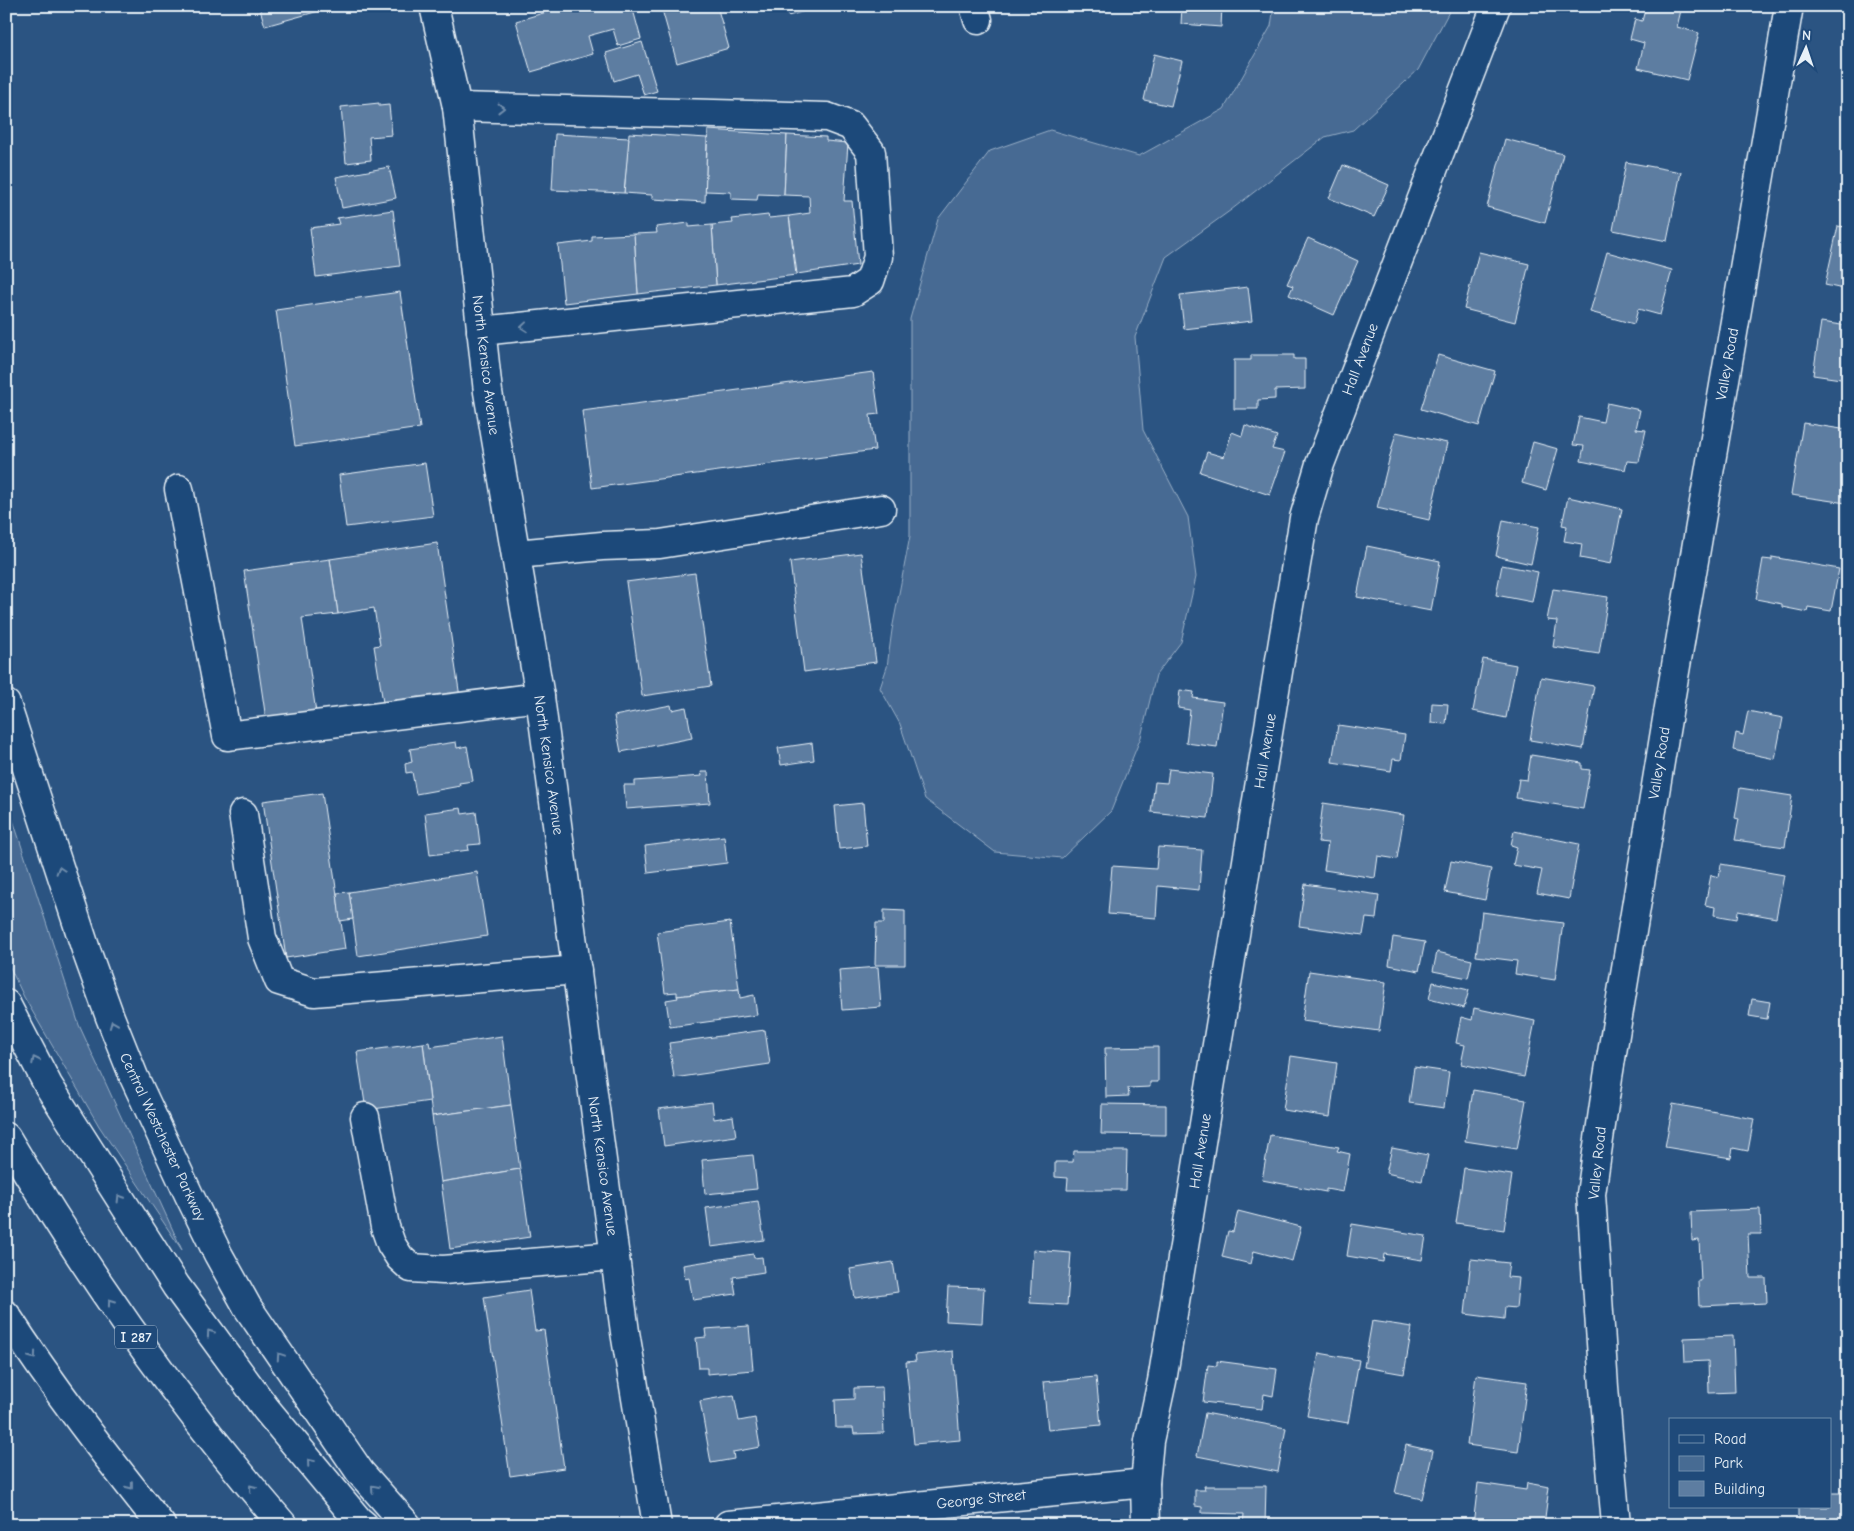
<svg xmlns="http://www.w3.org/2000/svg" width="1854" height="1531" font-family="'Comic Neue',sans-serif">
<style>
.green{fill:#476b93;stroke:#98aec6}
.building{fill:#5d7da1;stroke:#e8f1f8}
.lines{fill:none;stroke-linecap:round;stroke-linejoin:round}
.minor-casing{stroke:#e8f1f8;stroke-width:31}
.major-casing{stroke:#e8f1f8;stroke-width:31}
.highway-casing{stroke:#e8f1f8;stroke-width:31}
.minor{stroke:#1f4a7a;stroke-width:28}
.major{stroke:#1f4a7a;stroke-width:28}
.highway{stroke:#1f4a7a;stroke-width:28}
.oneway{stroke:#6f8dac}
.labels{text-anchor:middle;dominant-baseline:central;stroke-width:4;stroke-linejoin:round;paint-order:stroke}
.shield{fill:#1f4a7a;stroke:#acbfd2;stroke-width:1}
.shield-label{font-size:14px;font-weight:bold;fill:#e8f1f8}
.street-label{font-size:15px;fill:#e8f1f8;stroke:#1f4a7a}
</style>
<rect width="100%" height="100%" fill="#2b5482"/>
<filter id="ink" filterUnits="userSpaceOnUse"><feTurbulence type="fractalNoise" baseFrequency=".02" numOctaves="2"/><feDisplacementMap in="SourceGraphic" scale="10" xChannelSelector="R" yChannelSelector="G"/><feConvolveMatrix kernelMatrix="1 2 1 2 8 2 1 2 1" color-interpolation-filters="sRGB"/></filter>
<g filter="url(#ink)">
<g class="green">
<polygon points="1274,6 1452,6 1418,70 1353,130 1325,137 1231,210 1166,257 1135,337 1143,430 1188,517 1196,577 1181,642 1156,675 1141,737 1111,811 1062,858 995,852 925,799 900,724 880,688 887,667 892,630 910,536 910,319 938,219 990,151 1050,130 1139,156 1224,109 1271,26"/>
<polygon points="6,798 79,1025 182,1250 99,1126 24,997 6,959"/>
</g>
<g class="building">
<polygon points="259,6 325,6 326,9 265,26"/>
<polygon points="567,6 579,6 581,11 597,6 632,6 641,39 618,46 613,29 588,36 593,54 531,72 516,21"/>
<polygon points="661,6 717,6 729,48 677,63"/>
<polygon points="785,6 819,6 819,7 788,16"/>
<polygon points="1182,6 1222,6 1221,27 1181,24"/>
<polygon points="1646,6 1682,6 1677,27 1699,33 1687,80 1638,68 1644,43 1630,39 1635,19 1642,21"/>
<polygon points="642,42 657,91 644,95 637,74 614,81 606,53"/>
<polygon points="1154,54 1182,61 1171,106 1144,100"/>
<polygon points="379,103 379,106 389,105 392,135 369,137 371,160 346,163 341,107"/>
<polygon points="708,130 787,135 784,195 758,194 757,200 731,199 731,192 705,191"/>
<polygon points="629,133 707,138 705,202 652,199 652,195 624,193"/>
<polygon points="555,134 629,138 624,193 552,190"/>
<polygon points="787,135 826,137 826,141 848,143 844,201 852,201 858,265 797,274 789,216 810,213 809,196 784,195"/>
<polygon points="1505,139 1563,154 1545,223 1487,207"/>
<polygon points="1626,162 1681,172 1667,241 1613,230"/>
<polygon points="1343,165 1389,185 1374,217 1329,198"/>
<polygon points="389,167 396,198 342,208 336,177"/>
<polygon points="393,210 400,266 316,277 310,228 339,224 337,218"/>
<polygon points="768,215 769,218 789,216 796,275 716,285 712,225 733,223 732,219"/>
<polygon points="689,223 689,227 712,225 716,285 638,294 634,234 657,233 656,227"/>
<polygon points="1838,226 1848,228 1848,290 1825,285"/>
<polygon points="634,234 638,294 564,303 558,245 592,241 592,236"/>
<polygon points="1308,238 1358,261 1334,315 1289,295 1293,286 1287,284"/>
<polygon points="1479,252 1529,264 1515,322 1464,309"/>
<polygon points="1607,252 1672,270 1660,315 1638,309 1634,324 1590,312"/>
<polygon points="1248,287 1252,321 1184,329 1180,295"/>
<polygon points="400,292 420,428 295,446 276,310"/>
<polygon points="1821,322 1848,326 1848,380 1813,375"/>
<polygon points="1251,355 1294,355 1294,359 1305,359 1305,389 1275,390 1275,399 1258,400 1258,409 1234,409 1234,360 1251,360"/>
<polygon points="1438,355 1495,371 1479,426 1421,409"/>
<polygon points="873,372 879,414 870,415 875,450 592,488 582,411"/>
<polygon points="1607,403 1640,410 1636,429 1646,430 1639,462 1627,461 1625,470 1581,461 1584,446 1573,445 1579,417 1603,422"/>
<polygon points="1803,423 1848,430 1848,493 1846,503 1791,495"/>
<polygon points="1245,425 1277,436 1272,449 1285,452 1270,495 1200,472 1207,452 1224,457 1232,432 1242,436"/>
<polygon points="1396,432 1447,443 1429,520 1377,508"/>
<polygon points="1533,442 1558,449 1546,490 1522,483"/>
<polygon points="425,463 433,516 346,527 339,475"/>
<polygon points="1568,497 1622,509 1611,564 1580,558 1582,544 1564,541 1567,526 1562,525"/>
<polygon points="1503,520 1539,527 1531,564 1496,556"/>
<polygon points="437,543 461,704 385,715 374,646 380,645 374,608 338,614 330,559"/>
<polygon points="1367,546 1440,561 1431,611 1357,597"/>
<polygon points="861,553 876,662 804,672 790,562"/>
<polygon points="1772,557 1839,569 1831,611 1808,607 1807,612 1782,607 1782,604 1756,599 1763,559 1772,560"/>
<polygon points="330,559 338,614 302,618 317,719 267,726 244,571"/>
<polygon points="1502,565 1538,572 1532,602 1496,595"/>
<polygon points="695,573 711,686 642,696 626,582"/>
<polygon points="1553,589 1608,597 1599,654 1553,647 1557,621 1547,620"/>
<polygon points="1483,659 1516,665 1506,718 1473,711"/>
<polygon points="1541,677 1594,686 1583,749 1530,740"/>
<polygon points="1180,690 1194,692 1193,698 1223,702 1217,747 1186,743 1190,710 1178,708"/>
<polygon points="1432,703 1448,704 1446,724 1431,723"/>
<polygon points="671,705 672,710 686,707 692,738 621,752 614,716"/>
<polygon points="1748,711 1783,718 1775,759 1733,750 1736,733 1743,735"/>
<polygon points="1338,725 1405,735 1401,760 1393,759 1391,771 1332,762"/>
<polygon points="456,742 457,748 467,746 473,781 459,783 460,786 416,794 412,772 406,773 405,764 412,762 410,749"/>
<polygon points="812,743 814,760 781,765 778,748"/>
<polygon points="1531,755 1582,763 1582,769 1590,770 1583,809 1516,798 1519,779 1527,780"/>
<polygon points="1169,769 1213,774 1208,818 1151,812 1155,782 1167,783"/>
<polygon points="701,772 708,772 710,803 626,809 624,785 635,785 635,781 702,776"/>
<polygon points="1740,788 1792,796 1785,847 1735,840 1739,819 1735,818"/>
<polygon points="322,793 345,949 286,958 263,801"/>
<polygon points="863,803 867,846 839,849 835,806"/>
<polygon points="1323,803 1404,815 1397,859 1378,856 1375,878 1324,870 1328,843 1318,842"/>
<polygon points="461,808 462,814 476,812 480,844 468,845 469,850 430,855 425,813"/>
<polygon points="1514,831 1579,844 1569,899 1537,893 1542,870 1513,865 1517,847 1511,845"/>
<polygon points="724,836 727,863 648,873 645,846"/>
<polygon points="1158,847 1202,850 1199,890 1158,886 1156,918 1108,914 1112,866 1156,869"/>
<polygon points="1451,861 1491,869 1485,900 1445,892"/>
<polygon points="1721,864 1784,875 1776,918 1738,911 1737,919 1714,915 1715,907 1705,905 1711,875 1719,877"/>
<polygon points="477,872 487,936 358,956 349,892"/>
<polygon points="1305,884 1379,895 1376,919 1366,918 1363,935 1299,926"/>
<polygon points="349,892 353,919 340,921 337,893"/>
<polygon points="884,910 905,911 905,965 875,965 876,923 884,923"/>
<polygon points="1482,912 1563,923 1555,980 1515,974 1517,961 1476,956"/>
<polygon points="730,922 739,989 677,996 677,992 665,993 657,932"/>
<polygon points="1393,937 1425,942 1419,971 1389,965"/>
<polygon points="1437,952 1472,960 1468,978 1433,971"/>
<polygon points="878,967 881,1007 842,1010 839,970"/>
<polygon points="1309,971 1386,982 1379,1031 1302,1021"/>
<polygon points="1433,982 1469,990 1464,1008 1429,999"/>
<polygon points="739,989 740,998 754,995 757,1015 670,1027 666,1000 678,998 677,996"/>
<polygon points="1752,999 1770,1002 1767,1019 1749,1016"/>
<polygon points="1474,1008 1535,1021 1524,1077 1461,1064 1465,1045 1456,1043 1461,1017 1472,1020"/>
<polygon points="765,1030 770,1064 674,1078 669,1043"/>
<polygon points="502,1036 511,1105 432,1116 423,1043 429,1042 430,1047"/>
<polygon points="423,1043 430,1101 366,1110 357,1052"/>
<polygon points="1158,1047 1158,1082 1150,1082 1150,1087 1128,1088 1129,1096 1106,1097 1105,1048"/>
<polygon points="1291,1056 1337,1063 1330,1117 1283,1110"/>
<polygon points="1414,1067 1449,1072 1444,1108 1409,1103"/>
<polygon points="1473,1090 1520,1098 1520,1099 1526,1100 1517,1149 1465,1141"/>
<polygon points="712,1102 714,1119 733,1116 736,1136 664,1146 659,1109"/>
<polygon points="1102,1104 1166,1105 1166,1135 1101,1134"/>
<polygon points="1673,1104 1754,1119 1748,1151 1733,1148 1731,1158 1665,1147"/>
<polygon points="511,1105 520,1169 441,1182 432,1116"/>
<polygon points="1270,1135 1339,1147 1337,1151 1350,1154 1343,1192 1326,1189 1326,1192 1262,1180"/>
<polygon points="1392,1148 1428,1155 1422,1181 1386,1173"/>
<polygon points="1074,1151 1127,1151 1126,1190 1067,1190 1068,1178 1055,1177 1055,1162 1073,1162"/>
<polygon points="753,1155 757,1189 705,1194 702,1160"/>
<polygon points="1464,1168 1512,1175 1504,1230 1456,1223"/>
<polygon points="520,1169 530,1237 450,1249 441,1182"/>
<polygon points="758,1201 764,1240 711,1247 706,1208"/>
<polygon points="1760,1209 1761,1234 1748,1234 1750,1278 1766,1278 1767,1303 1699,1306 1698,1281 1701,1281 1699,1240 1692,1241 1691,1212"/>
<polygon points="1238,1211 1301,1227 1292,1261 1254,1251 1251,1264 1222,1257 1228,1231 1233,1232"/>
<polygon points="1352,1224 1426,1236 1422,1260 1384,1254 1383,1262 1347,1256"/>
<polygon points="1033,1250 1071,1253 1067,1305 1030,1303"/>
<polygon points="753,1254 754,1258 762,1257 764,1272 733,1277 736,1294 693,1300 689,1278 685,1279 683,1265"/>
<polygon points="1471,1259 1509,1263 1507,1277 1519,1278 1516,1308 1505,1307 1504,1319 1465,1314"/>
<polygon points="893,1262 898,1292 855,1298 850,1269"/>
<polygon points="948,1287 984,1288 982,1323 946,1321"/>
<polygon points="529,1290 535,1331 544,1330 564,1468 510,1476 484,1297"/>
<polygon points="1372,1321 1412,1327 1404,1374 1364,1367"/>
<polygon points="749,1326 753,1370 707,1374 707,1368 699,1368 696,1338 706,1337 705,1329"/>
<polygon points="1733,1336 1735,1392 1709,1393 1708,1361 1685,1362 1684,1338"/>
<polygon points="953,1351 960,1440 914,1444 906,1362 916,1361 915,1355"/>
<polygon points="1319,1353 1359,1360 1348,1423 1307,1416"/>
<polygon points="1217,1361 1277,1369 1273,1396 1264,1394 1262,1409 1203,1402 1208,1365 1217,1366"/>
<polygon points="1476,1375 1527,1382 1518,1452 1467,1445"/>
<polygon points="1096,1377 1101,1425 1048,1430 1043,1382"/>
<polygon points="882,1387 884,1433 854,1434 853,1428 836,1428 835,1400 854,1399 854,1388"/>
<polygon points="734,1395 739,1421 755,1418 760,1447 733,1452 734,1459 711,1463 700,1401"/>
<polygon points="1205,1413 1286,1428 1278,1472 1197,1456"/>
<polygon points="1406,1445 1433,1451 1422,1499 1395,1493"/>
<polygon points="1478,1483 1526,1490 1527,1483 1549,1487 1544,1525 1473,1525"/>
<polygon points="1204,1486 1266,1486 1265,1525 1243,1525 1244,1514 1202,1513 1202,1507 1195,1506 1195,1490 1205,1490"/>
<polygon points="1830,1493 1844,1493 1846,1525 1798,1525 1798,1507 1830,1507"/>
</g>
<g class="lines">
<defs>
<g id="minor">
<polyline points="434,6 457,107 488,392 540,697 625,1332 657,1525"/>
<polyline points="974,6 978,20"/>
<polyline points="457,107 827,117 851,126 871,152 878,257 870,281 853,292 481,331"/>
<polyline points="179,489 227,736 540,697"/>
<polyline points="516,554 602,546 660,544 881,509"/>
<polyline points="243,814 262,938 279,981 314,992 577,970"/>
<polyline points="365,1117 385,1227 391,1244 400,1258 411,1268 443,1270 615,1256"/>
<polyline points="728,1525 1145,1483"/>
<polyline points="1146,1525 1145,1483 1149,1441 1162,1381 1284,635 1304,518 1320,464 1496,6"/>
<polyline points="1616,1525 1604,1387 1591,1194 1608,1077 1672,689 1789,6"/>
</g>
<polyline id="major" points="6,704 87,953 110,1017 134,1077 189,1195 218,1254 248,1308 360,1472 407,1525"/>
<g id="highway">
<polyline points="6,1004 48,1085 176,1286 266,1409 358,1520 364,1525"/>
<path d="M6 1137C87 1274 179 1404 283 1525"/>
<path d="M6 1315C53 1388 107 1457 161 1525"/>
</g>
</defs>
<use href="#minor" class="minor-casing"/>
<use href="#major" class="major-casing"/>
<use href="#highway" class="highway-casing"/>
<use href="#minor" class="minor"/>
<use href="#major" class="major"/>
<use href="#highway" class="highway"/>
</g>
<defs><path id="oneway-chevron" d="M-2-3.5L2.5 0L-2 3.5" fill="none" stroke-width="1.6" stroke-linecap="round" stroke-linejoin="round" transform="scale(1.25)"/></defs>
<g class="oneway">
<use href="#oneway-chevron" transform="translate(501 108) rotate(1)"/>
<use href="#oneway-chevron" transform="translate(524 327) rotate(174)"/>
<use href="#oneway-chevron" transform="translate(60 870) rotate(-108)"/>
<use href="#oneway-chevron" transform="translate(113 1024) rotate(-112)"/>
<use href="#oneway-chevron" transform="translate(35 1060) rotate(-117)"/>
<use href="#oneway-chevron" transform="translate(120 1198) rotate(-122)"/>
<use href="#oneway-chevron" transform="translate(111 1302) rotate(-126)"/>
<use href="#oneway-chevron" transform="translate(210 1333) rotate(-126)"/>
<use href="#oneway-chevron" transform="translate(33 1356) rotate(54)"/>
<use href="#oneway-chevron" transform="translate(280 1356) rotate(-124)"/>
<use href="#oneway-chevron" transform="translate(310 1462) rotate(-130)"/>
<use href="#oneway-chevron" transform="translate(130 1486) rotate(52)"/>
<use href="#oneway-chevron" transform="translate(252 1488) rotate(-129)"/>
<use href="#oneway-chevron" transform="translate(374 1488) rotate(-131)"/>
</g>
</g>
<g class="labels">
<rect class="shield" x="115" y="1325.5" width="42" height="23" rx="4"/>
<g class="shield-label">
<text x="136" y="1337">I 287</text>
</g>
<g class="street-label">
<text transform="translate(1360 359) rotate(-69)">Hall Avenue</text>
<text transform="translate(1727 364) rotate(-80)">Valley Road</text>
<text transform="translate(486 365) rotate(83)">North Kensico Avenue</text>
<text transform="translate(1265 751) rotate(-81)">Hall Avenue</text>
<text transform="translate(1659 763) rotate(-81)">Valley Road</text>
<text transform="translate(549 765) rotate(82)">North Kensico Avenue</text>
<text transform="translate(163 1137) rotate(65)">Central Westchester Parkway</text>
<text transform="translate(1200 1151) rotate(-81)">Hall Avenue</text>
<text transform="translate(1597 1163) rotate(-84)">Valley Road</text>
<text transform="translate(603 1166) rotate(82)">North Kensico Avenue</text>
<text transform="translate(981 1499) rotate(-6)">George Street</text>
</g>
</g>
<rect width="1854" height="1531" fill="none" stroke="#1f4a7a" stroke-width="25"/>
<rect x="12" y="12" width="1829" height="1506" fill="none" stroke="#e8f1f8" stroke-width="2" filter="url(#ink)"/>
<rect x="1669" y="1418" width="162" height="90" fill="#1f4a7a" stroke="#6f8dac"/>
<rect x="1679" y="1435" width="25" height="8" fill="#1f4a7a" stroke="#6f8dac"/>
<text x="1714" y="1444" font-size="15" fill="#e8f1f8">Road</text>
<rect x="1679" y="1456" width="25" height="15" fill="#476b93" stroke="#6f8dac"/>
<text x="1714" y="1468" font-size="15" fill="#e8f1f8">Park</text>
<rect x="1679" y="1481" width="25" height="15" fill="#5d7da1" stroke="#6f8dac"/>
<text x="1714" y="1494" font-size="15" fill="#e8f1f8">Building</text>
<g transform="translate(1806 48) rotate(3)" stroke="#1f4a7a" stroke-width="4" paint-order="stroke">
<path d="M0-4L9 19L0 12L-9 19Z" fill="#e8f1f8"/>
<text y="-8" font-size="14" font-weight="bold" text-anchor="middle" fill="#e8f1f8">N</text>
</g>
</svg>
